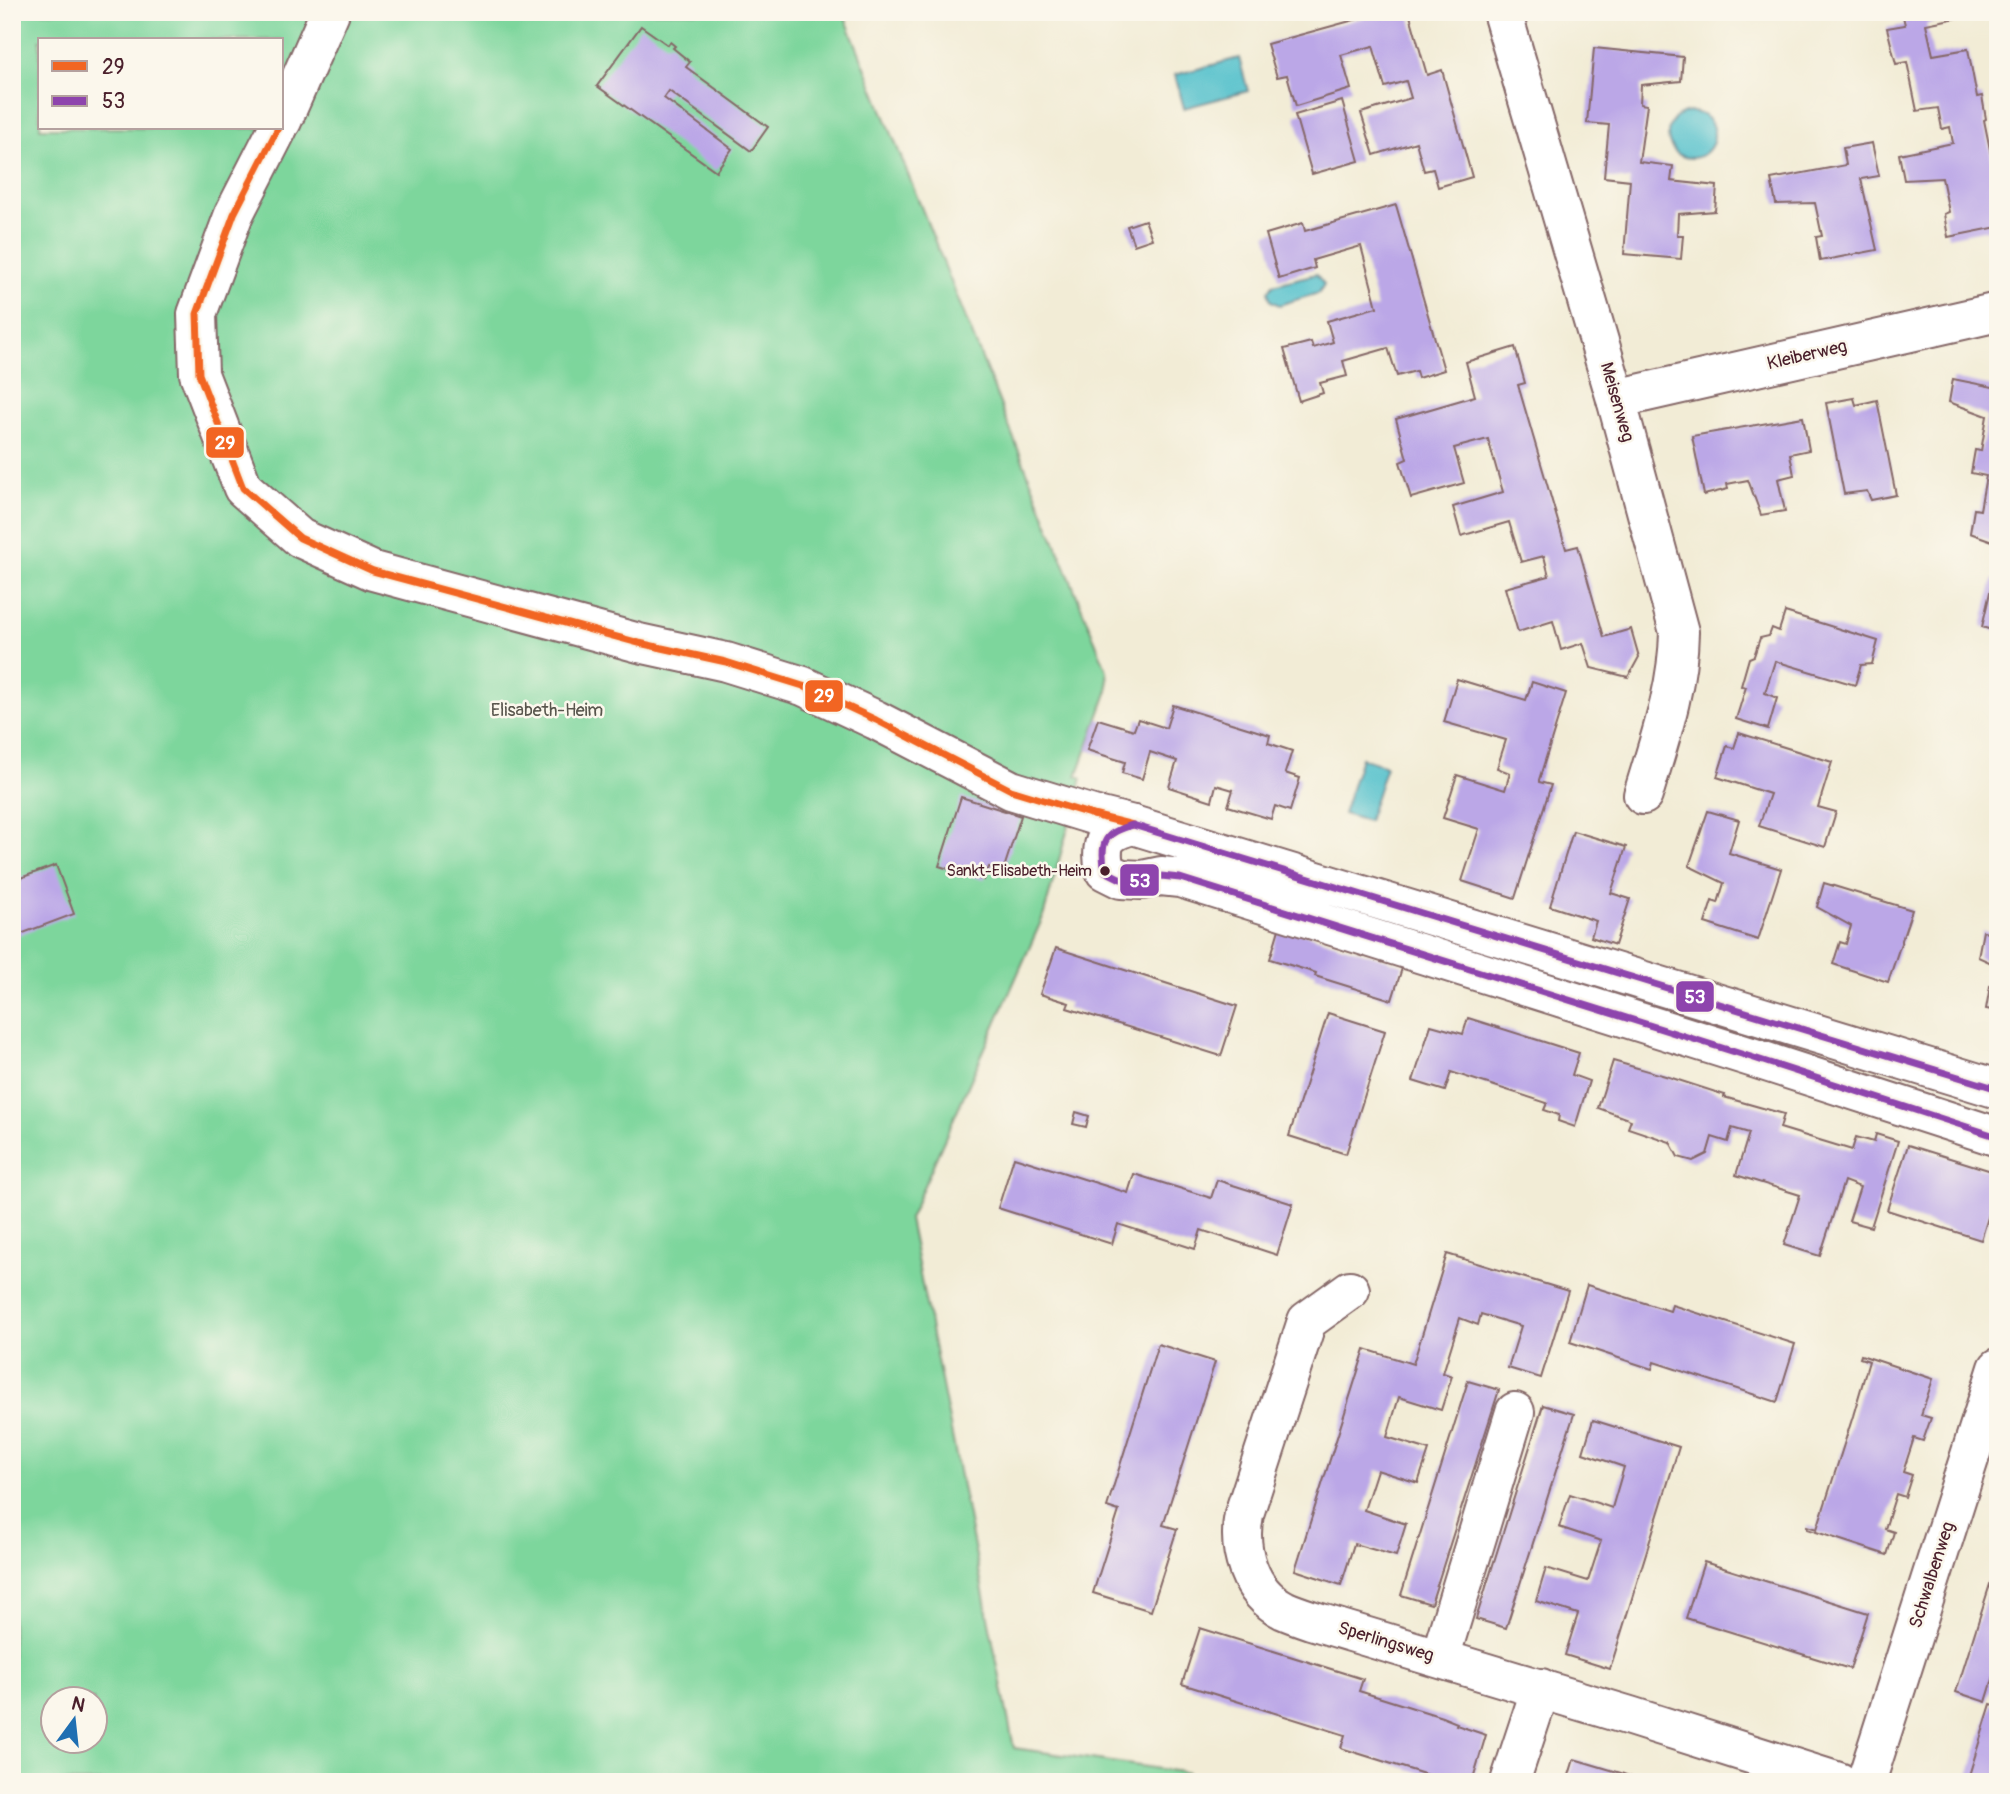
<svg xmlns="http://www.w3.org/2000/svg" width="2010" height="1794" font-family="Pangolin,sans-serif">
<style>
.green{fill:#7dd69c;stroke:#647a64;stroke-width:2;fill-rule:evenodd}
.water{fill:#54c1cc;stroke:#4f707c;stroke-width:2}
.building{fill:#bba7e7}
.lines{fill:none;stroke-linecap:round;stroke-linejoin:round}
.minor-casing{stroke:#856767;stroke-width:42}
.minor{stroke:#fff;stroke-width:38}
.bus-1-casing{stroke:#fbf7ec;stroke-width:12}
.bus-2-casing{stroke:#fbf7ec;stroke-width:12}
.bus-1{stroke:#f26522;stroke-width:7}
.bus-2{stroke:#8e44ad;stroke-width:7}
.bus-dot{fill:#4a1f2b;stroke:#fbf7ec;stroke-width:2.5}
.labels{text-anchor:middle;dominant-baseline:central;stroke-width:5;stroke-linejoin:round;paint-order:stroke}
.bus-label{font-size:16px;fill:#4a1f2b;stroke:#fbf7ec;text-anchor:end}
.street-label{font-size:18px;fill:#4a1f2b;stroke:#fbf7ec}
.park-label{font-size:18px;fill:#59564d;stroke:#fbf7ec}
.line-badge{stroke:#fbf7ec;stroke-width:2.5}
.badge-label{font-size:19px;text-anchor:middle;font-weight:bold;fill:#fff}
</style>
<rect width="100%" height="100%" fill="#fbf7ec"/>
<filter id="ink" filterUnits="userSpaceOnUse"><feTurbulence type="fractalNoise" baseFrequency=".0143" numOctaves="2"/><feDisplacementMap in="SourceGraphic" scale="14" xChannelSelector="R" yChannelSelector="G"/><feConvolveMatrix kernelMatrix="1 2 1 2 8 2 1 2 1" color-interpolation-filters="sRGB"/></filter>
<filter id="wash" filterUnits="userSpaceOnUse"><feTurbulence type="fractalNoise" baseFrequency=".00686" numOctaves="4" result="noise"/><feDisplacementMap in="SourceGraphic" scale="28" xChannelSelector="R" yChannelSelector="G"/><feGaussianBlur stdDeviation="1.57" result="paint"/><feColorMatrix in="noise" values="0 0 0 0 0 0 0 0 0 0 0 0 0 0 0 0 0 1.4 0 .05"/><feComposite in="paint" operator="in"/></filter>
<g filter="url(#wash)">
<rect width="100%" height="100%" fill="#f2ecd6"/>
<path class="green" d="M12 12H843L1107 671 1108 690 1077 776 1082 778 1043 917 909 1219 1014 1748 1188 1773 1191 1782H12ZM40 40H282V128H40ZM52 1700H94V1742H52Z"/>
<g class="water">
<polygon points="1239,58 1248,91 1184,108 1175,75"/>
<circle cx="1691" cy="135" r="23"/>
<polygon points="1316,274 1324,284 1319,293 1279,305 1271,301 1268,292 1273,285"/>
<polygon points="1361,758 1386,766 1368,821 1343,814"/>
</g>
<g id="blocks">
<g class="building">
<polygon points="1347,12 1363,12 1363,13 1348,17"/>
<polygon points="1364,12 1409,12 1427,75 1442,70 1472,177 1438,187 1433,169 1424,171 1416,142 1374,155 1361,113 1411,98 1406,81 1385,87 1373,46 1341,55 1351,89 1296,106 1287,75 1277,77 1267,44 1365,17"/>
<polygon points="1902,12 1966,12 1967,16 1926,24 1933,55 1968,49 1977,97 1982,96 1986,119 1984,120 1998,189 1998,227 1948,237 1944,214 1949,212 1942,178 1904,180 1899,154 1953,143 1950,127 1942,129 1938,108 1917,111 1907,62 1896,64 1887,28 1905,25"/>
<polygon points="641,26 668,45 670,42 675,46 673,48 690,62 686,67 768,127 751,151 669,91 664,98 732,149 716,171 597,86"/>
<polygon points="1594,48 1683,57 1681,81 1641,85 1640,104 1647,105 1639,162 1673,166 1671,181 1717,186 1715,211 1678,214 1677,235 1683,235 1681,259 1624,254 1630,180 1604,177 1609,125 1587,123"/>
<polygon points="1342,101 1359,161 1312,174 1295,115"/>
<polygon points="1872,143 1879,176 1861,179 1877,250 1820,261 1816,237 1822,236 1815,203 1776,204 1771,179 1846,165 1843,148"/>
<polygon points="1396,205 1444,370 1418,378 1416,371 1397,376 1388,348 1343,361 1347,376 1320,383 1323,393 1299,401 1284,349 1311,342 1313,348 1333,342 1327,321 1377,307 1361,246 1313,260 1315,268 1279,279 1266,234 1303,223 1305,231"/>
<polygon points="1145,220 1152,239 1134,245 1127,226"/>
<polygon points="1515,347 1525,383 1518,385 1566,549 1578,546 1604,637 1631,629 1639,657 1628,677 1591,668 1583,643 1561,650 1553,621 1518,632 1505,588 1549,576 1544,556 1521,562 1509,522 1461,536 1453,507 1503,492 1488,439 1454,448 1464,483 1411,498 1400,462 1407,459 1396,419 1475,396 1466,362"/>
<polygon points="1953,379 1998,388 1998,543 1970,533 1974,509 1980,510 1986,476 1971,473 1975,450 1981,451 1987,416 1949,402"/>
<polygon points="1854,398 1856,405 1877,400 1896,495 1871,500 1867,491 1844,494 1826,403"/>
<polygon points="1803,417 1809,450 1790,454 1794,475 1778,479 1785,511 1761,515 1748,480 1727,484 1728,489 1704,495 1692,436"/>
<polygon points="1993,579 1998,580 1998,632 1982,627"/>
<polygon points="1785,612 1878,641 1872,664 1861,665 1855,685 1775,661 1765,693 1777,698 1768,729 1736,719 1746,687 1741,686 1749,658 1754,656 1760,638 1769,636 1772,628 1779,631"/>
<polygon points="1457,679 1526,700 1532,682 1566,693 1539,780 1539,782 1551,785 1515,898 1462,881 1479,829 1443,818 1457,775 1505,790 1510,773 1497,768 1506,740 1444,722"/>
<polygon points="1173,705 1270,735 1268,743 1292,751 1285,773 1300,778 1290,811 1275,806 1271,819 1228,806 1233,790 1216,785 1212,801 1169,787 1177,761 1150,752 1142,779 1122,773 1125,762 1087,750 1098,719 1134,730 1138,719 1166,728"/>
<polygon points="1739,733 1832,762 1818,807 1836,812 1825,847 1759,826 1770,794 1717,777 1727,746 1734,748"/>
<polygon points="961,797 1021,816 1003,871 989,867 984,880 939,866"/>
<polygon points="1708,811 1739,820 1729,853 1781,869 1758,940 1705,923 1712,901 1718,903 1724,883 1689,866"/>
<polygon points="1573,831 1626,847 1611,893 1630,899 1615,945 1591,937 1596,921 1550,906"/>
<polygon points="56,865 74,914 18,935 12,920 12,881"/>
<polygon points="1824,883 1912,910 1888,982 1833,964 1840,942 1846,944 1851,926 1817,907"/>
<polygon points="1280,926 1403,965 1392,1000 1315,976 1316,973 1270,959"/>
<polygon points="1983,931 1998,934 1998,966 1978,957"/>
<polygon points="1056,948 1237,1006 1221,1056 1067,1008 1069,1003 1040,994"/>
<polygon points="1990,986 1998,988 1998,1011 1986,1009"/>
<polygon points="1328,1013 1385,1031 1346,1154 1289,1136"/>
<polygon points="1468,1018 1579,1053 1572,1075 1589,1081 1575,1127 1558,1121 1559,1115 1544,1110 1547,1103 1451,1072 1445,1091 1413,1081 1431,1025 1463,1034"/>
<polygon points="1613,1061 1669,1077 1725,1095 1724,1097 1784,1114 1780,1128 1852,1150 1856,1137 1874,1142 1876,1134 1898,1141 1871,1227 1849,1221 1860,1187 1844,1181 1820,1256 1784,1245 1800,1195 1736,1175 1749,1133 1732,1128 1728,1142 1712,1137 1707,1154 1693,1161 1678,1157 1670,1142 1628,1128 1631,1120 1598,1108"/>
<polygon points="1076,1112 1089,1116 1086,1127 1073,1124"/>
<polygon points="1908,1145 1998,1173 1998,1185 1981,1240 1887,1210"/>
<polygon points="1014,1157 1128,1193 1134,1174 1211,1198 1217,1180 1293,1204 1277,1255 1201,1230 1195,1249 1118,1224 1112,1244 998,1208"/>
<polygon points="1447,1254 1568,1291 1541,1378 1508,1368 1521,1326 1481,1314 1478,1325 1460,1318 1443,1373 1452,1376 1441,1410 1399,1397 1387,1437 1429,1450 1418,1483 1377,1470 1364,1510 1406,1524 1396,1556 1354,1544 1341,1585 1295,1570 1365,1349 1413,1364"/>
<polygon points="1587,1285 1670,1311 1672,1305 1795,1344 1777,1402 1654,1362 1652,1369 1570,1342"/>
<polygon points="1158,1344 1215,1362 1163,1525 1177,1529 1151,1611 1093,1593 1119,1511 1107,1507"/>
<polygon points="1861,1355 1933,1379 1921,1415 1931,1418 1924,1438 1923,1441 1914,1438 1903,1472 1912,1475 1905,1497 1896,1494 1885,1529 1894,1532 1887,1555 1807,1529 1807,1526 1817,1529 1853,1416 1869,1361 1860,1358"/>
<polygon points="1468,1381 1499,1390 1431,1604 1401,1595"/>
<polygon points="1543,1405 1574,1414 1506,1628 1476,1619"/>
<polygon points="1593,1420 1679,1447 1610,1669 1565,1655 1578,1614 1536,1601 1546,1568 1588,1581 1601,1541 1559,1527 1570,1494 1612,1508 1624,1467 1583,1453"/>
<polygon points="1704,1562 1868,1613 1850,1669 1686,1618"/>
<polygon points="1997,1562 1998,1663 1986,1702 1956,1692"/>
<polygon points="1200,1628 1363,1679 1359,1691 1442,1717 1457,1723 1456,1725 1486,1735 1472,1782 1439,1782 1440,1779 1341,1748 1345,1735 1182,1684"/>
<polygon points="1991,1704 1998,1706 1998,1782 1967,1782"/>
<polygon points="1574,1759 1621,1773 1644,1782 1567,1782"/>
</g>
</g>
</g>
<g filter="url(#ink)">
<use href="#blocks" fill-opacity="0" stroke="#856767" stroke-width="2"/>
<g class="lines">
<defs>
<g id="minor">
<path d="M1502 12 1616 399 1679 632C1678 689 1659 741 1643 795"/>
<polyline points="282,121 330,12"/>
<polyline points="278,128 234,214 197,314 199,374 243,488 300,538 373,571 639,643 726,662 803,686 876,720 1011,790 1093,815 1133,825"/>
<polyline points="1616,399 1998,312"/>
<path d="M1998 1089 1133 825C1105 832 1099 842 1105 871L1121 879 1142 880 1161 876 1180 878 1754 1058 1998 1137"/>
<path d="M1350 1290 1307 1321 1244 1514C1237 1550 1249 1592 1284 1610 1293 1614 1302 1617 1311 1620L1630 1716 1839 1782"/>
<polyline points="1440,1658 1515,1412"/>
<polyline points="1510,1782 1541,1688"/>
<polyline points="1866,1782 1998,1368"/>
</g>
</defs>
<use href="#minor" class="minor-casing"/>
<use href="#minor" class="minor"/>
<defs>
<polyline id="bus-1" points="278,128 234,214 197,314 199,374 243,488 300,538 373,571 639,643 726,662 803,686 876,720 1011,790 1093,815 1133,825"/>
<path id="bus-2" d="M1998 1089 1133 825C1105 832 1099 842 1105 871L1121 879 1142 880 1161 876 1180 878 1754 1058 1998 1137"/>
</defs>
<use href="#bus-1" class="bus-1-casing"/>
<use href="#bus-2" class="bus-2-casing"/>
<use href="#bus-1" class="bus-1"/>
<use href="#bus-2" class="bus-2"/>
</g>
</g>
<circle class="bus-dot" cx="1105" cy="871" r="6"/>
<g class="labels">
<g class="bus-label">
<text x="1092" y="871">Sankt-Elisabeth-Heim</text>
</g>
<g class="street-label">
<text transform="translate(1807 355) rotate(-13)">Kleiberweg</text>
<text transform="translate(1617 402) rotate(74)">Meisenweg</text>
<text transform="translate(1932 1575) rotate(-72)">Schwalbenweg</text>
<text transform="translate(1386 1642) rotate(17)">Sperlingsweg</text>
</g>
<g class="park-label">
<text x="547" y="710">Elisabeth-Heim</text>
</g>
</g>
<g class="line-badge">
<rect x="205" y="426" width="40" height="33" rx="7" fill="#f26522"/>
<rect x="804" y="679" width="40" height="34" rx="7" fill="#f26522"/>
<rect x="1119" y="863" width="41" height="34" rx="7" fill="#8e44ad"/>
<rect x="1675" y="980" width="40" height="33" rx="7" fill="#8e44ad"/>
</g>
<g class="badge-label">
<text x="225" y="449">29</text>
<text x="824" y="702">29</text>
<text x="1140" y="887">53</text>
<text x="1695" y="1003">53</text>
</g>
<rect width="2010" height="1794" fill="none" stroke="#fbf7ec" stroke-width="42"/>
<rect x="38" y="38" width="245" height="91" fill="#fbf7ec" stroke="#b4a19f" stroke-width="2"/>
<rect x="52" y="61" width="35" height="10" fill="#f26522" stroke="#b4a19f" stroke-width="2"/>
<text x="102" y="74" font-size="21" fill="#4a1f2b">29</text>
<rect x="52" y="96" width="35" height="10" fill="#8e44ad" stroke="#b4a19f" stroke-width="2"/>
<text x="102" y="108" font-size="21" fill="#4a1f2b">53</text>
<g transform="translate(74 1720) rotate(15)"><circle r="33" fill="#fbf7ec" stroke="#b4a19f" stroke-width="2"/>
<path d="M0-5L12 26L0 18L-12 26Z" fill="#1f6fb2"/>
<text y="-10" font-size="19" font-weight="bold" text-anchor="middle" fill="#4a1f2b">N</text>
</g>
</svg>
